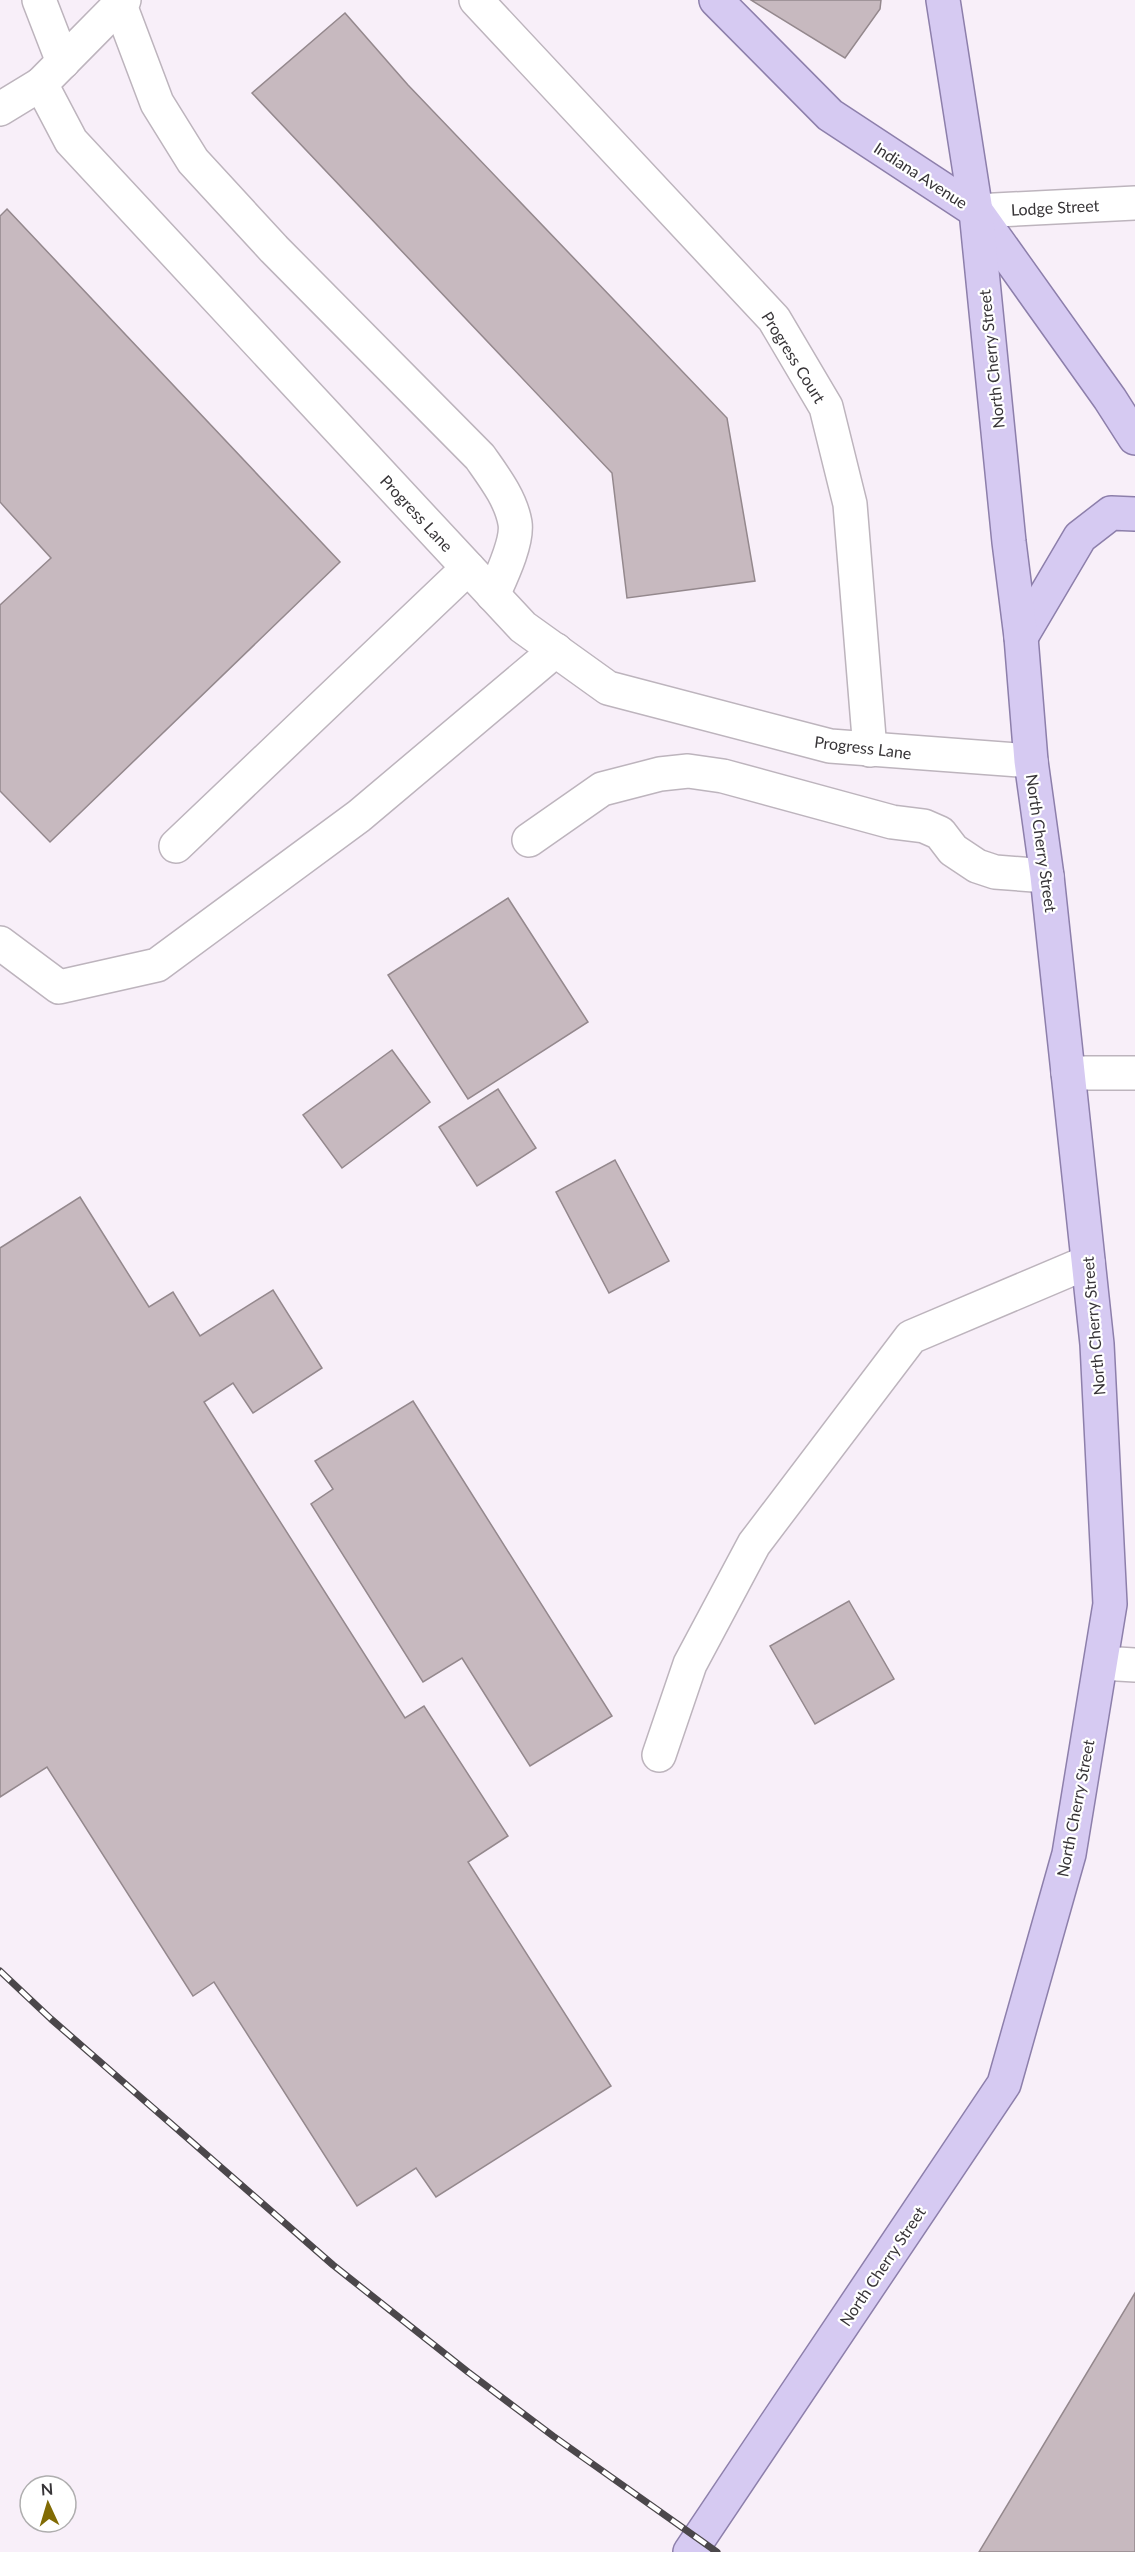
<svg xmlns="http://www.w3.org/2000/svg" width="1135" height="2552" font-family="Lato,sans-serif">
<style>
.building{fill:#c7b9bf;stroke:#94888d;stroke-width:1.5}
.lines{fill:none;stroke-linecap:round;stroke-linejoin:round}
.minor-casing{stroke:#bdb4bd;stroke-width:36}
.major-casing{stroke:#8d7fab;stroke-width:36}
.minor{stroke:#fff;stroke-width:33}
.major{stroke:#d6caf2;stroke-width:33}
.rail-casing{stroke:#4b474b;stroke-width:7}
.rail{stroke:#fff;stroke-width:4.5;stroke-dasharray:14;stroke-linecap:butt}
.labels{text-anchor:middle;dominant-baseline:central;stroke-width:4.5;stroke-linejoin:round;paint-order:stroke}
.street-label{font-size:16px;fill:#373437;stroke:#fff}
</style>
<rect width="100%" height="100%" fill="#f8eff9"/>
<g class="building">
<polygon points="751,0 881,0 880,9 845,58"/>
<polygon points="345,13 408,85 727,418 755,581 627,598 612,473 252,93"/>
<polygon points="7,209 340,562 50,842 0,791 0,605 51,558 0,502 0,216"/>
<polygon points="508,898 588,1022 468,1099 388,975"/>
<polygon points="392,1050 430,1102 342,1168 303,1115"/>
<polygon points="498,1089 536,1148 477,1186 439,1127"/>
<polygon points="615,1160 669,1261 609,1293 556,1192"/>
<polygon points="80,1197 149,1307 173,1292 200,1336 273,1290 322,1368 253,1413 233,1383 204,1402 405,1718 424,1706 508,1836 468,1862 611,2086 436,2197 416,2168 357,2206 214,1982 193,1996 47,1767 0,1797 0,1248"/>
<polygon points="413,1401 612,1716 530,1766 462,1658 423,1682 311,1504 333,1489 315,1461"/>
<polygon points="849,1601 894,1679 815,1724 770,1646"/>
<polygon points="1135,2293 1135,2552 979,2552"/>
</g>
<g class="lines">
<defs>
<g id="minor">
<polyline points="39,0 63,62"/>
<polyline points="124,0 41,84 71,141 523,627 608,688 830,746 1031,761"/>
<polyline points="476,0 774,319 826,407 850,504 870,750"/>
<path d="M120 5 157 103 193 161 274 249 480 457C494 477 511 499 515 523 518 542 501 577 493 595"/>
<polyline points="0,109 41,84"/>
<polyline points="976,211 1135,203"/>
<polyline points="529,840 602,789 660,774 688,771 723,776 892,822 924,826 940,833 953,850 977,866 995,872 1047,876"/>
<polyline points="176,846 468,568"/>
<polyline points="0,943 59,987 157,965 359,816 556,650"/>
<polyline points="1068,1073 1135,1073"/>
<polyline points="1101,1663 1135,1665"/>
<polyline points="659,1755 690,1664 754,1544 911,1337 1088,1262"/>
</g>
<g id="major">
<polyline points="716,0 830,115 976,211 1110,399 1135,438"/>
<polyline points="1021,637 1080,537 1111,513 1135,514"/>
<polyline points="690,2552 1004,2084 1069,1854 1110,1604 1097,1344 1047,876 1031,761 1021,637 1009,542 976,211 943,0"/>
</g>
</defs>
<use href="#minor" class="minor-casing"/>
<use href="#major" class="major-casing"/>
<use href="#minor" class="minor"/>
<use href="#major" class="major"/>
<defs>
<polyline id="rail" points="0,1971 51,2019 333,2265 468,2372 553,2436 717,2552"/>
</defs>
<use href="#rail" class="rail-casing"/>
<use href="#rail" class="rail"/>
</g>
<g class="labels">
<g class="street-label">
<text transform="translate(921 175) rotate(33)">Indiana Avenue</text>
<text transform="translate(1055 207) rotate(-3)">Lodge Street</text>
<text transform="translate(794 357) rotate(58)">Progress Court</text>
<text transform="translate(991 359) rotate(-96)">North Cherry Street</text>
<text transform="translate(417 513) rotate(47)">Progress Lane</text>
<text transform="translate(863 747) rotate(7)">Progress Lane</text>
<text transform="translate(1042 843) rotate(82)">North Cherry Street</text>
<text transform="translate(1093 1326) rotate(-95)">North Cherry Street</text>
<text transform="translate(1075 1808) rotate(-79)">North Cherry Street</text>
<text transform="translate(882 2266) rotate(-56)">North Cherry Street</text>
</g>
</g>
<g transform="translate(48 2504) rotate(356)"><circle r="28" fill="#ffffff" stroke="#afaeaf" stroke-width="1.5"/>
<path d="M0-4.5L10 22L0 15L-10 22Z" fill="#816b04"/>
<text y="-9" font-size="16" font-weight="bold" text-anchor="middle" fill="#373437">N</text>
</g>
</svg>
